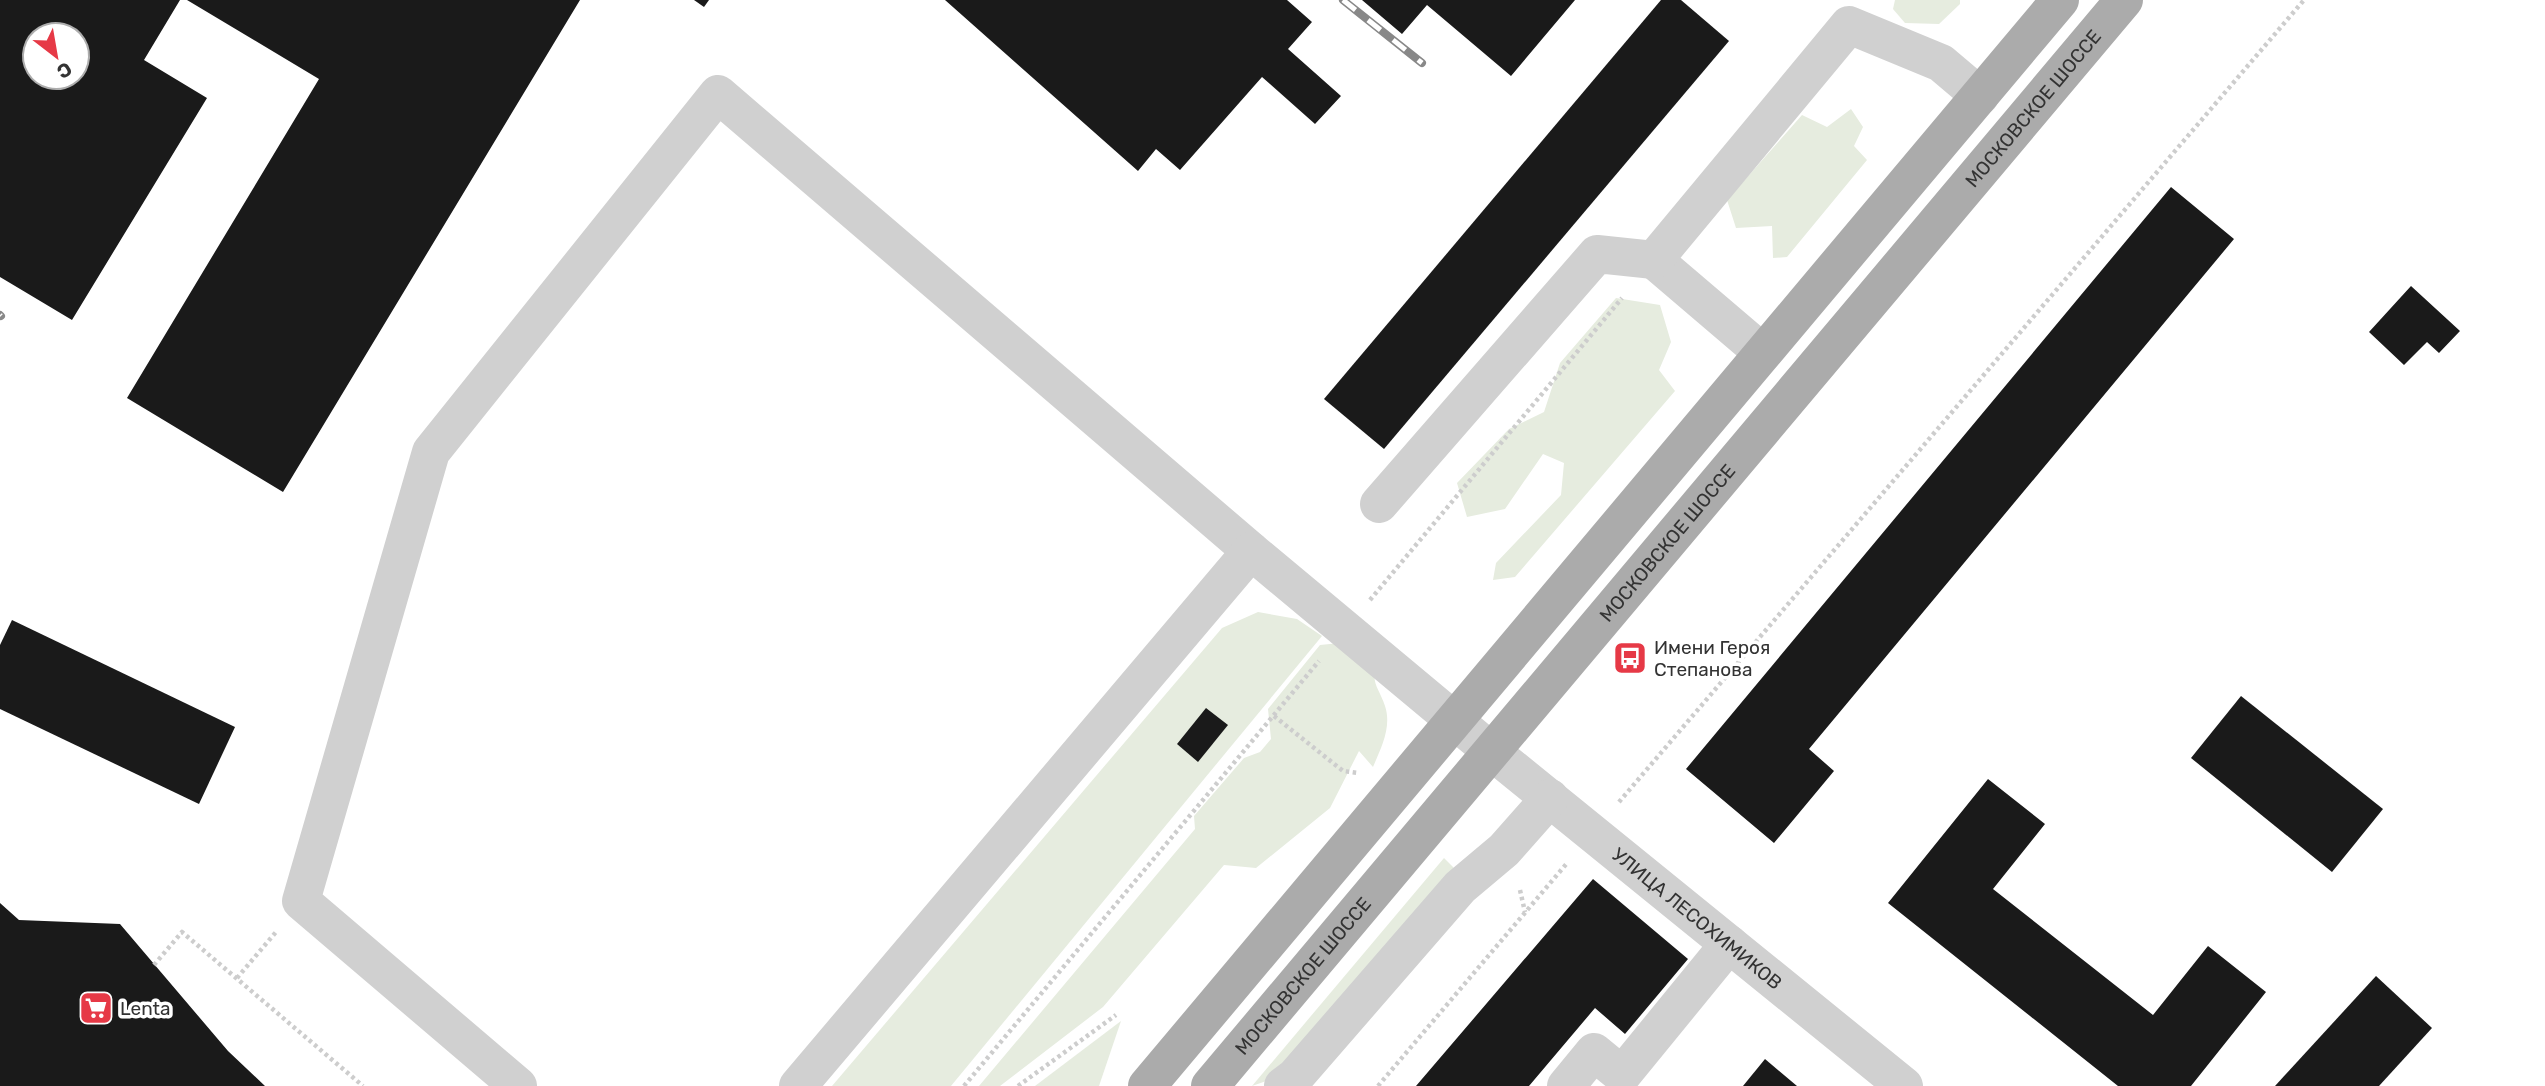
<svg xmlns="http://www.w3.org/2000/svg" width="2545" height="1086" font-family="Rubik,sans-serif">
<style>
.green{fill:#e6ecdf}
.building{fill:#1a1a1a;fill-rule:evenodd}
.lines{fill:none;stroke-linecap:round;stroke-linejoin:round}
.path{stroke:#cdcdcd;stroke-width:4.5;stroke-dasharray:3.5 3.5;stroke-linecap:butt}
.minor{stroke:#d0d0d0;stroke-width:38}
.major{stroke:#ababab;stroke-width:38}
.rail-casing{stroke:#888;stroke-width:8}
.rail{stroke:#fff;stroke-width:5;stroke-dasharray:16;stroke-linecap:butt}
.labels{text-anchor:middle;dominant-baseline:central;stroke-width:7;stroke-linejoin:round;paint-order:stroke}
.street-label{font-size:19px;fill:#333;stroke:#fff}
.poi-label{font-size:19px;fill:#333;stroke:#fff;text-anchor:start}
</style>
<rect width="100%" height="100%" fill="#fff"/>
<g class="green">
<polygon points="1895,0 1960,0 1960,4 1939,24 1905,23 1893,9"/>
<polygon points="1851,109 1863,127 1854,146 1867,160 1787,257 1773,258 1772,226 1736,228 1727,200 1802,115 1827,127"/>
<polygon points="1616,298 1660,305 1671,342 1659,370 1675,391 1515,577 1493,580 1496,563 1561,495 1564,463 1543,454 1505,509 1467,517 1457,483 1509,429 1544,412 1560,363"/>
<polygon points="1258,612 1297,619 1322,636 951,1086 832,1086 1222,628"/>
<path d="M1350 642 1375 668C1372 685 1380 690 1385 706 1392 727 1381 748 1373 767L1359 751 1330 808 1256 868 1224 865 1103 1007 1000 1086H979L1195 829 1194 816 1244 758 1260 752 1271 739 1268 709 1320 645Z"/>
<polygon points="1444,858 1456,870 1275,1078 1252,1086"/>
<polygon points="1121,1021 1099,1086 1035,1086"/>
</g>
<g class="building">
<path d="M0 0H180L144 60 207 98 72 320 0 277ZM35 35H77V77H35Z"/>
<polygon points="187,0 580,0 283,492 127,398 319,79"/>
<polygon points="694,0 709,0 704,7"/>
<polygon points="945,0 1287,0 1312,22 1288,49 1341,96 1315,124 1262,77 1180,170 1156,149 1138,171"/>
<polygon points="1362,0 1575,0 1511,76 1427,5 1402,34"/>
<polygon points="1661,0 1681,0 1729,41 1384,449 1324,399"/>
<polygon points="2171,187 2234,239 1809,749 1834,771 1774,843 1686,769"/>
<polygon points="2411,286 2460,331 2439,353 2427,342 2404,365 2369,332"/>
<polygon points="12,620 235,727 199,804 0,709 0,645"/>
<polygon points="2241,696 2383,809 2332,872 2191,758"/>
<polygon points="1206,708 1228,725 1198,762 1177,744"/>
<polygon points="1988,779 2045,824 1993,889 2153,1015 2208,946 2266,992 2191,1086 2118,1086 1888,903"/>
<polygon points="1593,879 1688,959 1625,1034 1595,1008 1529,1086 1416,1086"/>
<polygon points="0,903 19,920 120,924 228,1051 265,1086 0,1086"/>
<polygon points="2376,976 2432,1028 2379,1086 2275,1086"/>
<polygon points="1765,1059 1797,1086 1743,1086"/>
</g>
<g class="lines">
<g class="path">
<polyline points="1370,600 1622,298"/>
<polyline points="1274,716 1343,771 1358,773"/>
<polyline points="1619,802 2304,0"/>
<polyline points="1520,890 1525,912"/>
<polyline points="154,965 182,932 363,1086"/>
<polyline points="237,978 276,932"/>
<polyline points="964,1086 1319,661"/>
<polyline points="1018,1086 1116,1015"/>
<polyline points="1378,1086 1568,862"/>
</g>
<g class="minor">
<polyline points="1654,260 1763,353"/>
<polyline points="1379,504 1597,254 1654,260 1849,25 1941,63 1980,96"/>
<polyline points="518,1086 301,901 431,452 718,94 1251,551"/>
<path id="s1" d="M798 1086 1251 551 1491 751 1904 1086"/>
<polyline points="1283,1086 1295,1077 1460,887 1504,850 1550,798"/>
<polyline points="1566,1086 1594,1052 1622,1075 1729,944"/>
</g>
<g class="major">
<polyline points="1147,1086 2060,0"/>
<path id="s2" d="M1210 1086 2124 0"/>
</g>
<defs>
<g id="rail">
<polyline points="1343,0 1422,63"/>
<polyline points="0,315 1,316"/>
</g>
</defs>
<use href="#rail" class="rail-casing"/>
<use href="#rail" class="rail"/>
</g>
<defs>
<symbol id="bus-square" viewBox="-11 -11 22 22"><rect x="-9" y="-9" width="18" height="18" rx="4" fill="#e63946" stroke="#fff"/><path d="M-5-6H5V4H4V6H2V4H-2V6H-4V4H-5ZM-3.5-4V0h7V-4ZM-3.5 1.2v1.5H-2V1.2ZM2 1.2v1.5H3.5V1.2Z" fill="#fff"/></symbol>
<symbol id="supermarket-square" viewBox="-11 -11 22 22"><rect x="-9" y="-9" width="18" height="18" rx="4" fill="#e63946" stroke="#fff"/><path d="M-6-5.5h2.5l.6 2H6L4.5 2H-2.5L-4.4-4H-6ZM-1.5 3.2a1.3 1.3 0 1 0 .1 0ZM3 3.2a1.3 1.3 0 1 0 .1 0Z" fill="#fff"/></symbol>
</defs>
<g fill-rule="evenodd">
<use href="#bus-square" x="1611" y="639" width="38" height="38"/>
<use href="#supermarket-square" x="77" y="989" width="38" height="38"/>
</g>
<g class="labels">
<g class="street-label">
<text stroke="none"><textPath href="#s2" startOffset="1278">МОСКОВСКОЕ ШОССЕ</textPath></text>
<text stroke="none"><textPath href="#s2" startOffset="710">МОСКОВСКОЕ ШОССЕ</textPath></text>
<text stroke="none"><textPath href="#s1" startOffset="1279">УЛИЦА ЛЕСОХИМИКОВ</textPath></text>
<text stroke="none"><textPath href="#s2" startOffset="144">МОСКОВСКОЕ ШОССЕ</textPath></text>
</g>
<g class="poi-label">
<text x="1654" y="647">Имени Героя<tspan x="1654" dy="22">Степанова</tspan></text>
<text x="120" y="1008">Lenta</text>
</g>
</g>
<g transform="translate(56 56) rotate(149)"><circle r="33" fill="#ffffff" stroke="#adadad" stroke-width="2"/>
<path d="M0-5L12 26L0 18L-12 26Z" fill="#e63946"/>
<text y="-10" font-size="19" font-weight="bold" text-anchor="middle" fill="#333333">С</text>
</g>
</svg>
